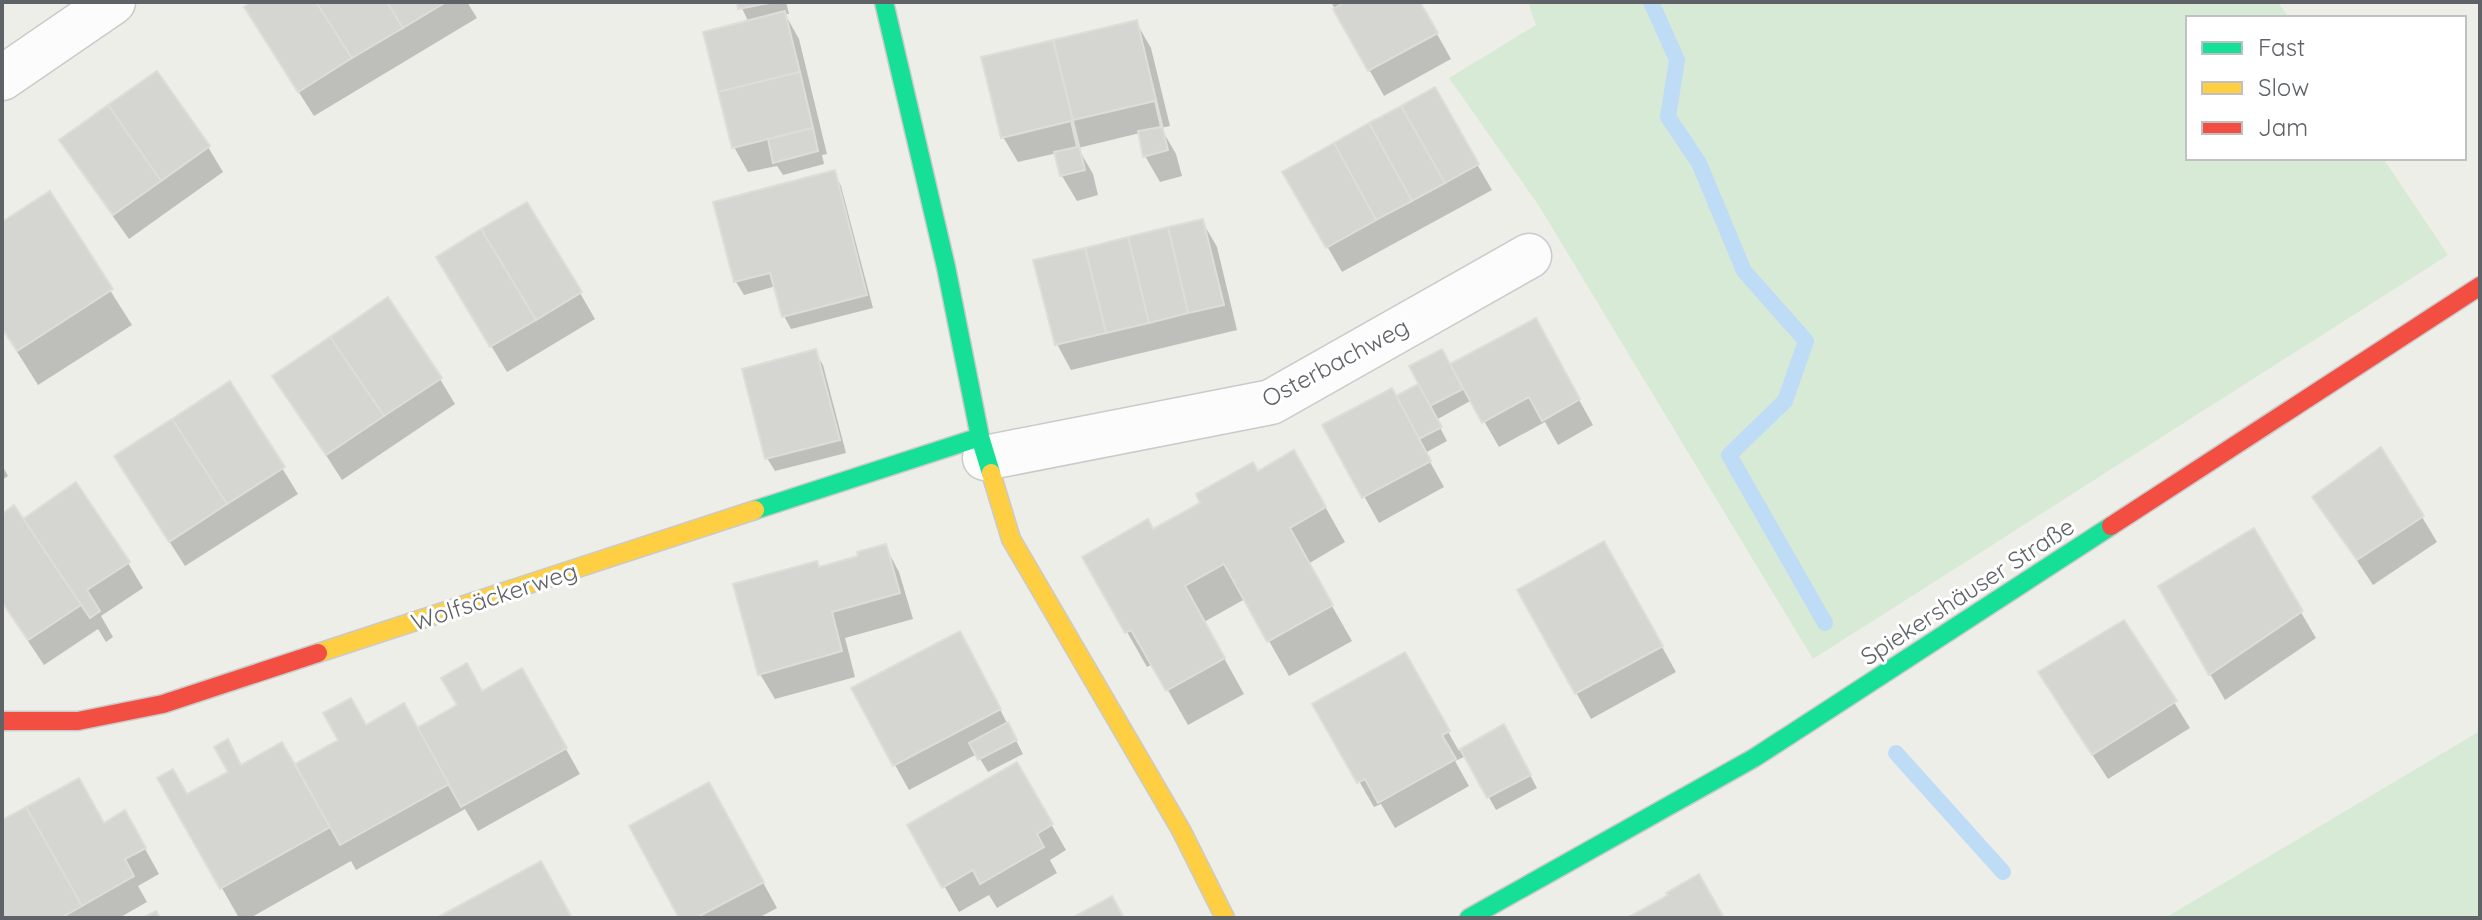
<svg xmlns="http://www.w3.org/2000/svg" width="2482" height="920" font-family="Quicksand,sans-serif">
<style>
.green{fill:#d7ead6}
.shadow{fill:#0003}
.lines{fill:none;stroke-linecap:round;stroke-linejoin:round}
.stream{stroke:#bfdcf7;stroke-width:16}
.building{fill:#d5d5d2;stroke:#deddd8;stroke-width:2}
.street-casing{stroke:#cacaca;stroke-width:47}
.fast-casing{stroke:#cacaca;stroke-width:21}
.slow-casing{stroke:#cacaca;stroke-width:21}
.jam-casing{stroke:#cacaca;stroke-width:21}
.street{stroke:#fcfcfc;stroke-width:44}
.fast{stroke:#16e098;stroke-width:18}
.slow{stroke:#ffcf43;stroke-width:18}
.jam{stroke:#f24e42;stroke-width:18}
.labels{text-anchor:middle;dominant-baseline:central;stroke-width:6;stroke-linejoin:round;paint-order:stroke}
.street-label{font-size:24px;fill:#5f6267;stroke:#fff}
</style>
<rect width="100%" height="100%" fill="#eeeee9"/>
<g class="green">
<polygon points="1528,2 2278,2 2289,18 2188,18 2188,158 2383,158 2448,255 1813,659 1539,206 1449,78 1536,25"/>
<polygon points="2480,731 2480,918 2165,918"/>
</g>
<g class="shadow">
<polygon points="255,2 467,2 477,18 314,116 261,33"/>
<polygon points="739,2 786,2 789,14 785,14 799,39 827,154 822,155 824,164 783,175 777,166 748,172 734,147 749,23"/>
<polygon points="1331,2 1419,2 1451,59 1384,96"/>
<polygon points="1136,22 1151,48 1170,126 1161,128 1176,154 1182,176 1160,182 1145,156 1140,133 1078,148 1093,174 1098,195 1077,201 1062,176 1057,153 1018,162 1003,137 984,59"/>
<polygon points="1434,90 1492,190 1342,272 1285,173"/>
<polygon points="62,140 208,147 223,172 129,239 77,166"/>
<polygon points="834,173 841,186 873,308 791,329 784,316 776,286 744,295 736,282 716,204"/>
<polygon points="49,194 132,325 38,385 2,328 2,224"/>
<polygon points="1202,221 1217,247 1237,330 1071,370 1057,344"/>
<polygon points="453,283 580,293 595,319 507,372"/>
<polygon points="1535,321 1593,425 1558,445 1545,422 1499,447 1472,400 1436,420 1447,441 1425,453 1444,487 1379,523 1325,426 1403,413 1399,396"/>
<polygon points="815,352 823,365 846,453 775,471 767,458"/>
<polygon points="275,376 440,379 455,404 342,480"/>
<polygon points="230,384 298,494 185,566 131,482"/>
<polygon points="2,465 8,476 2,480"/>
<polygon points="1258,474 1314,487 1345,542 1308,564 1352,641 1289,676 1245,599 1204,622 1244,694 1188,725 1153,664 1147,667 1085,558 1153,532"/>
<polygon points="2315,497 2422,517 2437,542 2373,585"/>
<polygon points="2,516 23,521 128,563 143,588 101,616 113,637 106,642 98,629 44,665 2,602"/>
<polygon points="2253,531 2316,638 2225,700 2160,587"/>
<polygon points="1604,543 1676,672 1591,719 1519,591"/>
<polygon points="885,546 899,572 913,619 845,638 855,677 775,699 760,674 819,569 861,557"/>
<polygon points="2124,622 2190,728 2108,779 2056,699"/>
<polygon points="1404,655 1459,751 1504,727 1537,788 1496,810 1466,756 1455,761 1469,786 1395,828 1381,804 1374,807 1315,705"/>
<polygon points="974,659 1023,754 988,772 977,754 909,790 895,765"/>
<polygon points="522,671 580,774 478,831 465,809 356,870 351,861 250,918 239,918 160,779 186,797 241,767 307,791 365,727 417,730"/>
<polygon points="1017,765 1066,850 1050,860 1057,873 997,908 989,895 959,912 910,826"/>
<polygon points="723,810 777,908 758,918 682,918"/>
<polygon points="2,823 103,825 139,838 159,874 138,886 147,902 119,918 2,918"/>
</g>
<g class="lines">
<g class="stream">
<polyline points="1651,2 1677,60 1668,117 1699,163 1744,271 1806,341 1785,401 1729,455 1825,623"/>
<polyline points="1896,753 2003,872"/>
</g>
</g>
<g class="building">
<polygon points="251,2 316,2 352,58 298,92 244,7"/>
<polygon points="316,2 387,2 403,28 352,58"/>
<polygon points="387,2 446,2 403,28"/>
<polygon points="737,2 775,2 738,9"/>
<polygon points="1345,2 1420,2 1438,33 1368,71 1333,9"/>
<polygon points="785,11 800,72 718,92 703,32"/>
<polygon points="1137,20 1168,150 1143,157 1138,131 1161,127 1155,101 1073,120 1053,40"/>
<polygon points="1053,40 1085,170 1060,176 1054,152 1077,147 1071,121 1001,138 981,57"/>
<polygon points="157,71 210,146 161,181 108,105"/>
<polygon points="800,72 813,128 732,148 718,92"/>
<polygon points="1435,87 1479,164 1445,183 1401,106"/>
<polygon points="108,105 161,181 113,215 59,140"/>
<polygon points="1401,106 1445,183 1412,201 1369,123"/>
<polygon points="1369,123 1412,201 1376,220 1334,143"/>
<polygon points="813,128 818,151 773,163 768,139"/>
<polygon points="1334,143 1376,220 1326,248 1282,172"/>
<polygon points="835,170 867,295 782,317 770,273 734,282 713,202"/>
<polygon points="50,191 113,289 17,351 2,328 2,222"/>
<polygon points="527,202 582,292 536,320 481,229"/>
<polygon points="1203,219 1224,305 1188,313 1168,227"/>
<polygon points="1168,227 1188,313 1149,323 1128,237"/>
<polygon points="481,229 536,320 490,347 436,257"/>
<polygon points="1128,237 1149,323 1106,333 1085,248"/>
<polygon points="1085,248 1106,333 1055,345 1033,260"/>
<polygon points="388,297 442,378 384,416 330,337"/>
<polygon points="1536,318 1580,399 1542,421 1529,397 1482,423 1450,364"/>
<polygon points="330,337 384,416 326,455 272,376"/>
<polygon points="816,349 840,440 765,459 742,369"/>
<polygon points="1442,349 1463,389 1430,406 1409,366"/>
<polygon points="230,381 285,467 227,504 172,419"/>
<polygon points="1418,384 1442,427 1419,439 1396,396"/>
<polygon points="1392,388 1431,461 1362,498 1322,425"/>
<polygon points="172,419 227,504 169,542 114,456"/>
<polygon points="2381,447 2424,516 2357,560 2312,497"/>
<polygon points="1294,450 1326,507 1290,528 1333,605 1267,642 1224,564 1185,586 1225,658 1166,691 1131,630 1125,633 1082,557 1148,519 1153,529 1200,503 1196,494 1253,462 1258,471"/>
<polygon points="76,482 130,562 87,590 100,611 90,618 23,519"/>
<polygon points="14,505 81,605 28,640 2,602 2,514"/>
<polygon points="2254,528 2303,611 2209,675 2158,586"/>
<polygon points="1604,541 1663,646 1575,694 1517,590"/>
<polygon points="886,544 900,593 832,612 842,651 758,675 733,584 817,561 819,567 858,556 857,552"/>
<polygon points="2124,620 2177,701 2092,755 2038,672"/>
<polygon points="960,631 1001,709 893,766 851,688"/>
<polygon points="1405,652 1450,731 1442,735 1456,759 1378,803 1365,779 1357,783 1312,704"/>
<polygon points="467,663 482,691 522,668 567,748 461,807 417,728 457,705 441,678"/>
<polygon points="351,698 366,725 404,703 449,784 340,845 295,764 338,740 323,713"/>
<polygon points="1008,722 1017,740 978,760 969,743"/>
<polygon points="1504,724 1531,775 1487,798 1460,749"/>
<polygon points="228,739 241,765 282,742 330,827 220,889 157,778 173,769 187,794 228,772 214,747"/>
<polygon points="1017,762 1053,824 1037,834 1044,847 980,884 973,870 942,888 907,825"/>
<polygon points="79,778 104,823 125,810 146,848 125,859 134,876 82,906 26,807"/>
<polygon points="709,782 764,882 696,918 679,918 629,826"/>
<polygon points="26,807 82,906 61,918 2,918 2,820"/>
<polygon points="541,861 572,918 441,918 440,916"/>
<polygon points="1699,874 1724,918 1627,918 1668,895 1666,893"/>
<polygon points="1112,896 1124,918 1072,918"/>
<polygon points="156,911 160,918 143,918"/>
</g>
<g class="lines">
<defs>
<g id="street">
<polyline points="2,78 113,2"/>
<polyline points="985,458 1271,402 1529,256"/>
</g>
<g id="fast">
<polyline points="884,2 946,267 980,437 991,473"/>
<polyline points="755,510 980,437"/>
<polyline points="1469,918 1754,758 2111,526"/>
</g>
<g id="slow">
<polyline points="991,473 1011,539 1181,830 1225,918"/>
<polyline points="318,653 755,510"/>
</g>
<g id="jam">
<polyline points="2111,526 2480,286"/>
<polyline points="2,721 78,721 163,704 318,653"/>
</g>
</defs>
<use href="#street" class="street-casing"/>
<use href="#fast" class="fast-casing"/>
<use href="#slow" class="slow-casing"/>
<use href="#jam" class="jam-casing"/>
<use href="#street" class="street"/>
<use href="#fast" class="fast"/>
<use href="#slow" class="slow"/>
<use href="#jam" class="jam"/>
</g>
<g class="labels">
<g class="street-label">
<text transform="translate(1335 362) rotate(-28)">Osterbachweg</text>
<text transform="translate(1967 591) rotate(-33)">Spiekershäuser Straße</text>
<text transform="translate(494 596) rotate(-18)">Wolfsäckerweg</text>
</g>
</g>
<rect width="2482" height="920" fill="none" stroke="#5f6267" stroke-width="8"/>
<rect x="2186" y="16" width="280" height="144" fill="#ffffff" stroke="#bfc0c2" stroke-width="2"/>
<rect x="2202" y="42" width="40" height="12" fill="#16e098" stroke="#bfc0c2" stroke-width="2"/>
<text x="2258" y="56" font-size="24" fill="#5f6267">Fast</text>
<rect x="2202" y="82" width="40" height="12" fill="#ffcf43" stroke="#bfc0c2" stroke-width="2"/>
<text x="2258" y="96" font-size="24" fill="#5f6267">Slow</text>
<rect x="2202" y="122" width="40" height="12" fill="#f24e42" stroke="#bfc0c2" stroke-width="2"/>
<text x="2258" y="136" font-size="24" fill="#5f6267">Jam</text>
</svg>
